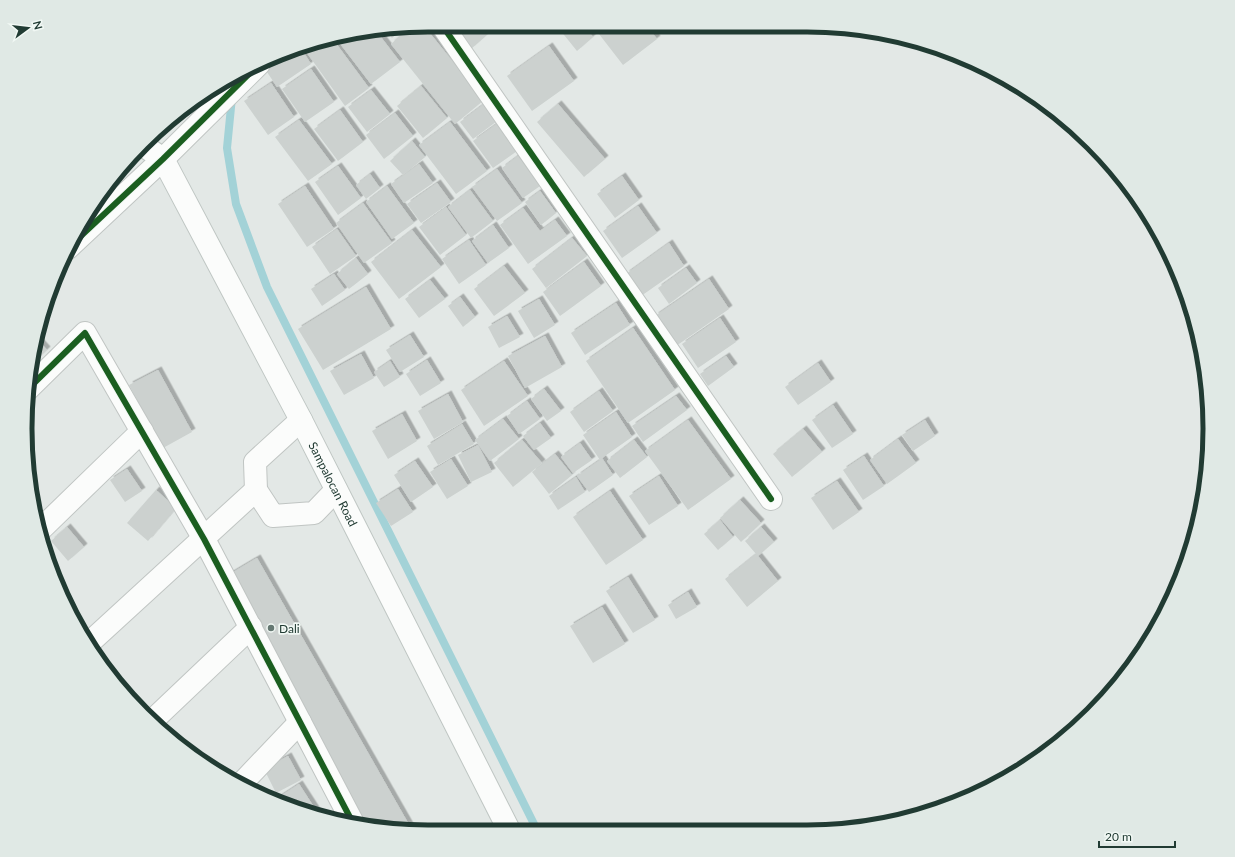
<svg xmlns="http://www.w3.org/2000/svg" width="1235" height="857" font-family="Lato,sans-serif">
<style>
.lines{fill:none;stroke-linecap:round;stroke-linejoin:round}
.stream{stroke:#a3d2d7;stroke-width:8}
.building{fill:#ccd1cf;filter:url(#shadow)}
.minor-casing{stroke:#c0c5c3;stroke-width:24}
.tertiary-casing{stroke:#c0c5c3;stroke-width:24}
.secondary-casing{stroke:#bfc6c3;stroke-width:24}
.minor{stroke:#fbfcfb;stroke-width:22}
.tertiary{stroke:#fbfcfb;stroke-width:22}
.secondary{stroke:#fbfcfb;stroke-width:22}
.cycleway-casing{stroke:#f1f8f4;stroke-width:8}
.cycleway{stroke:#1b5e20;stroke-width:6}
.poi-dot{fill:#657872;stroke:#f1f8f4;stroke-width:1.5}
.labels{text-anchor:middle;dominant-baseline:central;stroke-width:3.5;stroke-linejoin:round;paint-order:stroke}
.street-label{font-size:12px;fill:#213b33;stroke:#f1f8f4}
.poi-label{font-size:12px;fill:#213b33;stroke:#f1f8f4;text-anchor:start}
.rim{fill:none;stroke:#213b33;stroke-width:5}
</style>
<defs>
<filter id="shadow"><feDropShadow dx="3.5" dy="-3.5" stdDeviation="0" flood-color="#0004"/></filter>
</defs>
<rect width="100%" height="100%" fill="#e3e8e6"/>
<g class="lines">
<polyline class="stream" points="232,97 227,148 236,204 267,287 538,832"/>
</g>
<g class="building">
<polygon points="450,25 495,25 497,26 471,49"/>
<polygon points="556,25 583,25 593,37 577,51"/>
<polygon points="592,25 646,25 657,39 623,65"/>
<polygon points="424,26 484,100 455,124 391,44 410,27"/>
<polygon points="403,28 392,38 386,31"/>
<polygon points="377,32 400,62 371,84 335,37"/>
<polygon points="332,38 369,88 345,106 302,46"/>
<polygon points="549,46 574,81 532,111 507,76"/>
<polygon points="300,47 311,64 277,87 261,63 274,56"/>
<polygon points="311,69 334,102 305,122 282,89"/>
<polygon points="271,83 294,117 268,135 244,101"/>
<polygon points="421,86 447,118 423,138 397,106"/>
<polygon points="371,90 390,114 367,132 348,107"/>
<polygon points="484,104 497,121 473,139 460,122"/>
<polygon points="558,104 605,159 584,177 537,122"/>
<polygon points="340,110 363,142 338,161 314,129"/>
<polygon points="395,113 413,136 384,159 366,135"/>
<polygon points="299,120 332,164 308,181 275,137"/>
<polygon points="450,122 487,171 456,194 419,145"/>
<polygon points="498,123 517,151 493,168 473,141"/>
<polygon points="412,141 425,157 403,175 390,161"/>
<polygon points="518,156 540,186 523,198 502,168"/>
<polygon points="419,164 433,183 404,203 391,184"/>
<polygon points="338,166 361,198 338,215 315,182"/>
<polygon points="497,169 522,203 497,221 472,187"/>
<polygon points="370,174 380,188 366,199 356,185"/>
<polygon points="622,176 639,200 615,218 597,194"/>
<polygon points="437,183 451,202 421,223 407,204"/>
<polygon points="305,186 334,229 307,247 278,204"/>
<polygon points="387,186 414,223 392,239 366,202"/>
<polygon points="470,190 493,221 471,238 448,207"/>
<polygon points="540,191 556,213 541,225 525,202"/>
<polygon points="363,203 392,243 364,263 336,223"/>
<polygon points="638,206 657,233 622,258 603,231"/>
<polygon points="446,207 466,235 440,255 419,227"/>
<polygon points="523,208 540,231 555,220 567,236 528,264 500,225"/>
<polygon points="493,225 509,248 488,263 472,241"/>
<polygon points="337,229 356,256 330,274 312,247"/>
<polygon points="412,230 441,267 399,299 371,262"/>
<polygon points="572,238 587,256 546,288 532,269"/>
<polygon points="469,240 486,265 459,284 442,259"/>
<polygon points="669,243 684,266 641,296 626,274"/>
<polygon points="356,258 368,274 349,289 337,274"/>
<polygon points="584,262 601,286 560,316 543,292"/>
<polygon points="504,266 525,293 494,316 474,289"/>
<polygon points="686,268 697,283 669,304 658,288"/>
<polygon points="334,274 345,290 322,306 311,289"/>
<polygon points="709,279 729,309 676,346 655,316"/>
<polygon points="430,280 445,299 419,318 405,299"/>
<polygon points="366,287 391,329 323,370 298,329"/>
<polygon points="460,297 475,317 463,327 448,306"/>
<polygon points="539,299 555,325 534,338 518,311"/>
<polygon points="616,303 630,325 585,355 571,333"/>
<polygon points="507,316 520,337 499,348 488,327"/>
<polygon points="720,318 736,342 698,368 682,344"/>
<polygon points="633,328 675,390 628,423 586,361"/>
<polygon points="410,335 424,357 400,372 386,350"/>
<polygon points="545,336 562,367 525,388 508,356"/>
<polygon points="38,340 47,350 31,365"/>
<polygon points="361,354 374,378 344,395 330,371"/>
<polygon points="726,356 734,367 708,386 700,374"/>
<polygon points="427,360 441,383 420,396 406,374"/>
<polygon points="390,361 400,377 384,387 374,372"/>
<polygon points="504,361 528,396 484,426 461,390"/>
<polygon points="818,363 831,382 798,405 785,387"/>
<polygon points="158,370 192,432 163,448 129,385"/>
<polygon points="544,389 561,411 547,421 531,399"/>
<polygon points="599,391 613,411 584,432 570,412"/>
<polygon points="448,394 463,422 434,439 418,411"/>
<polygon points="676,396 687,410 643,442 632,426"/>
<polygon points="527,401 540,419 519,434 507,416"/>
<polygon points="833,405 853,434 832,448 812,420"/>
<polygon points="616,412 632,437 602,458 613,475 589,492 577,476 600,460 583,435"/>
<polygon points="402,414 417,441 388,459 372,431"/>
<polygon points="503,419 519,439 490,461 475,440"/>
<polygon points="688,420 731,479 688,510 645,451"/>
<polygon points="925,420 935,436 913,451 902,435"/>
<polygon points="540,423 551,438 534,450 523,436"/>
<polygon points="462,424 474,444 438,465 427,446"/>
<polygon points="803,429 822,452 792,477 773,454"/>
<polygon points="898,439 916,463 887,484 870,460"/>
<polygon points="522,440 542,463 513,487 494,463"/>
<polygon points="634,440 647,457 620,478 607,461"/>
<polygon points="580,443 592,460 573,473 561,457"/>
<polygon points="478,445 492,472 471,482 458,455"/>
<polygon points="555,454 572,475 549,494 532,472"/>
<polygon points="864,456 884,486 863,500 843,470"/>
<polygon points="451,459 468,486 447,499 430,472"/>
<polygon points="415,461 433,487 411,502 394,475"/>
<polygon points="127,469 142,491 125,502 110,480"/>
<polygon points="659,476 678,506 649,525 629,496"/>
<polygon points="576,477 585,492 558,510 549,496"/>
<polygon points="837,481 859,512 833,530 811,498"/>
<polygon points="398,489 413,512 391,526 376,503"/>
<polygon points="156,490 176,508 148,541 127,523"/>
<polygon points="610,491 643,540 606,565 573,517"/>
<polygon points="740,500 761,523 741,542 720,518"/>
<polygon points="720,520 733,537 718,550 704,534"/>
<polygon points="67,527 84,547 68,561 51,541"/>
<polygon points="761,527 774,542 758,556 778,581 747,607 725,579 756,554 745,541"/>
<polygon points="257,558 412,830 367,826 225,577"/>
<polygon points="628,577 655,620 633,633 606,591"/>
<polygon points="688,592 697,607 676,619 668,605"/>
<polygon points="602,607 625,644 593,663 570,626"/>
<polygon points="288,756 301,780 276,793 264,769"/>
<polygon points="299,784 319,815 273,801"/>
</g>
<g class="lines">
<defs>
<g id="minor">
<polyline points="442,25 771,499"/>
<polyline points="68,248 163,159"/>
<polyline points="28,389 85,333 204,539 354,825"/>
<polyline points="301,420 255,462 256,490 273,516 314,513 336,490"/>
<polyline points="40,530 142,431"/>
<polyline points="88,644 256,490"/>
<polyline points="152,721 251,627"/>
<polyline points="241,784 300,722"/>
</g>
<polyline id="tertiary" points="163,159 259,64"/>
<g id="secondary">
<path id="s1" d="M144 146 163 159 301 420 510 832"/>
</g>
</defs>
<use href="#minor" class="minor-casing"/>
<use href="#tertiary" class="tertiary-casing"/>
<use href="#secondary" class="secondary-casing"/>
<use href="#minor" class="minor"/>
<use href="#tertiary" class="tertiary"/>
<use href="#secondary" class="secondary"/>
<defs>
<g id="cycleway">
<polyline points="442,25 771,499"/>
<polyline points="68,248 163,159 259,64"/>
<polyline points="28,389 85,333 204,539 354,825"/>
</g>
</defs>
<use href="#cycleway" class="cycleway-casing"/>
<use href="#cycleway" class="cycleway"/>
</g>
<circle class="poi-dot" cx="271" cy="628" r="4"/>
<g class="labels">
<g class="street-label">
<text stroke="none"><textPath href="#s1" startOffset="390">Sampalocan Road</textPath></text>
</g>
<g class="poi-label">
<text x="279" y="628">Dali</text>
</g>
</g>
<path d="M0 0H1235V857H0ZM428 32H807A396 396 0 0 1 1203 428V429A396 396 0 0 1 807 825H428A396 396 0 0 1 32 429V428A396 396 0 0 1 428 32Z" fill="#e0e9e5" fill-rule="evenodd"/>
<path class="rim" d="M428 32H807A396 396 0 0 1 1203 428V429A396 396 0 0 1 807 825H428A396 396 0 0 1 32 429V428A396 396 0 0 1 428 32Z"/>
<g transform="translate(28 28) rotate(75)" stroke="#f1f8f4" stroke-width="3" paint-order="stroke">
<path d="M0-3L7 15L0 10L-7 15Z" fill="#213b33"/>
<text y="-6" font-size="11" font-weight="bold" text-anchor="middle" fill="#213b33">N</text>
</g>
<path d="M1099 841v6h76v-6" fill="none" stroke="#213b33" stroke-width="2"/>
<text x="1105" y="841" font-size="12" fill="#213b33" stroke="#f1f8f4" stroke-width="3" paint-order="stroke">20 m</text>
</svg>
